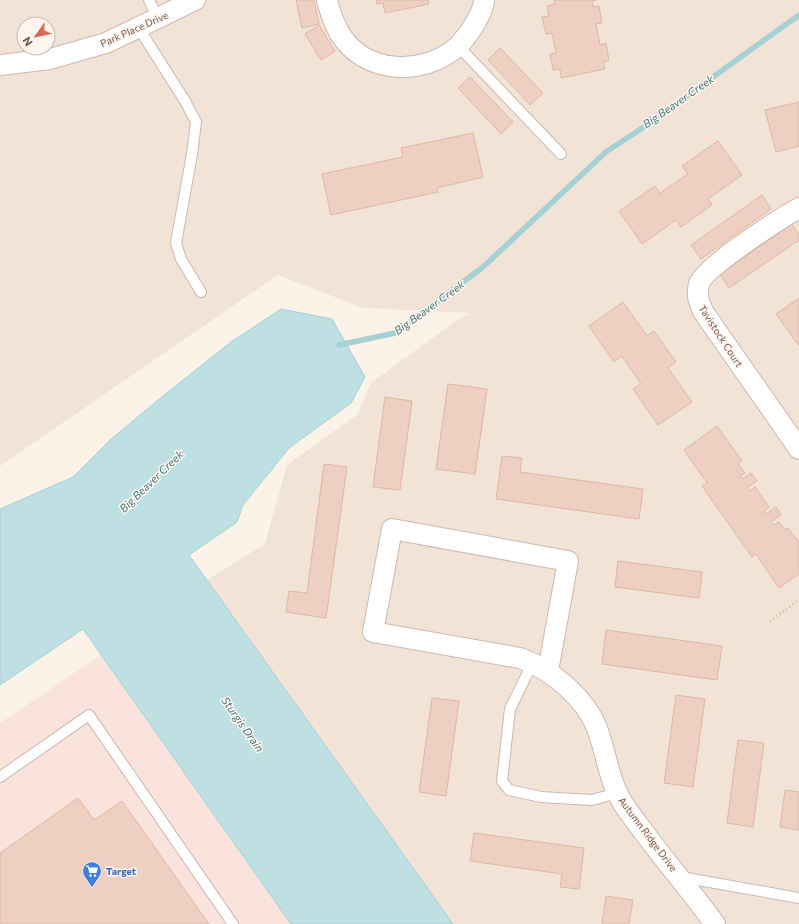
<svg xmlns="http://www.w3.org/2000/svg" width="799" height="924" font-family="Commissioner,sans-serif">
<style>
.residential{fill:#f2e3d7;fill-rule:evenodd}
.commercial{fill:#fae3dd}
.water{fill:#bee0e3;stroke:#a5d0d4}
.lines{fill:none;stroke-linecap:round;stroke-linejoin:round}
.stream{stroke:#a5d0d4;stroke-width:5.5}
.building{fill:#eed0c2;stroke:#dfb6a4}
.lane-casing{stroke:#ccb9af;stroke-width:12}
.street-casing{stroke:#ccb9af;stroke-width:22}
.path{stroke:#d3b3a5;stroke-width:2.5;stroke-dasharray:1 3;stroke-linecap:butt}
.lane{stroke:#fff;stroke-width:10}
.street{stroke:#fff;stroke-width:20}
.labels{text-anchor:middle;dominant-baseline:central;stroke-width:3;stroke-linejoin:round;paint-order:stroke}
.street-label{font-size:10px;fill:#73584e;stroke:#fef6ee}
.shop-label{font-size:10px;font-weight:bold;fill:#366cbe;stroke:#fef6ee;text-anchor:start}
.water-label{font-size:11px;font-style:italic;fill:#46787d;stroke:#fef6ee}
</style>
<rect width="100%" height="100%" fill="#fbf2e8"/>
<path class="residential" d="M0 0H799V924H453L207 580 265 544 287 465 358 414 371 383 457 320 470 313 363 308 278 275 0 466ZM24 24H48V48H24Z"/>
<polygon class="commercial" points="101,655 291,924 0,924 0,723"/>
<polygon class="water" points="281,309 332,319 365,377 351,403 289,448 243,505 237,522 189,555 453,924 291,924 83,629 0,685 0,509 73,477 110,440 163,396 231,342"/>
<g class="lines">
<polyline class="stream" points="339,345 395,333 483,267 607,151 638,131 799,15"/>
</g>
<g class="building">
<polygon points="296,0 314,0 319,24 302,28"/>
<polygon points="376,0 428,0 429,4 385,13 383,3 377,4"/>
<polygon points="554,0 596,0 592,1 593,7 599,6 602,23 596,24 600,45 606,43 609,60 603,62 605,69 561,78 560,69 553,70 550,54 556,53 552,33 546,34 542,17 549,16 547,6 555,4"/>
<polygon points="319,25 335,51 321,60 305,34"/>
<polygon points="500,48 543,93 530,105 488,60"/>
<polygon points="470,77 513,122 501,134 458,88"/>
<polygon points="799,102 799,146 776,152 765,110"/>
<polygon points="473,133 483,177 437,188 438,192 331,215 322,174 403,157 401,148"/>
<polygon points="718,141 742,175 708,199 712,205 681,227 676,220 642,244 619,211 655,186 660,193 688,174 682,166"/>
<polygon points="762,195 771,209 701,259 691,245"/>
<polygon points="792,224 799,235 799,240 729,288 720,274"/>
<polygon points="799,298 799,346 776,314"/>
<polygon points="623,302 647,336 654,331 676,362 668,368 692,402 658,425 633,389 641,384 622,356 614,362 589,326"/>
<polygon points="448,384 487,389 475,474 436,469"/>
<polygon points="385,397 412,401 400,490 373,487"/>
<polygon points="717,426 742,461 738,464 745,473 740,476 743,479 751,473 757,481 747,487 750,491 755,487 769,507 764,511 766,514 776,507 781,515 771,522 774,525 779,522 785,530 788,528 799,543 799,574 779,588 756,554 752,557 702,486 707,483 684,450"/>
<polygon points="502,456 522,458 520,472 643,489 639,519 496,499"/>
<polygon points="324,464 347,467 326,618 286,612 289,591 307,593"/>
<polygon points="618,561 702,572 699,598 615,587"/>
<polygon points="606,630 722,646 717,680 602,664"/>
<polygon points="676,695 705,699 693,787 664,783"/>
<polygon points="432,698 459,701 446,796 419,792"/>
<polygon points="738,740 764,743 753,827 727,823"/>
<polygon points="785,790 799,792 799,830 780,827"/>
<polygon points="78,798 94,820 122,801 209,924 0,924 0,853"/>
<polygon points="474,833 584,848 579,889 560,887 562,874 470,861"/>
<polygon points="606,896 633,900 629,924 602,924"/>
</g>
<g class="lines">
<defs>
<g id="lane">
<polyline points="149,0 158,19"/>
<polyline points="138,27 185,101 196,122 192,154 176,243 181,259 201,292"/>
<polyline points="458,46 561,154"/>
<polyline points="533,662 510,709 502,781 509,790 541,797 592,800 617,793"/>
<polyline points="0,777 89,715 233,924"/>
<polyline points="681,877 799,898"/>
</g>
<g id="street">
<path d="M327 0C330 12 334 23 340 34 366 75 423 76 457 47 462 43 465 37 469 33 475 24 484 10 484 0"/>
<polyline points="0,65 50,59 106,43 195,0"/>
<path d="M799 208C781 218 703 268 699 284 696 295 699 303 704 313L799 449"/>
<path d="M548 671 568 561 392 529 373 632 520 658C551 669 587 699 598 731 607 756 609 782 624 805 652 846 686 884 715 924"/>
</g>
</defs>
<use href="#lane" class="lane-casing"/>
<use href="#street" class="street-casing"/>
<polyline class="path" points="770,621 799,600"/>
<use href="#lane" class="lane"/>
<use href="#street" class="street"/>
</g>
<defs>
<symbol id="supermarket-pin" viewBox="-11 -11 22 30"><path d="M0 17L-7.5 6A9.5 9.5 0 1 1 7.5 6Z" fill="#3f7fe0" stroke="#fef6ee"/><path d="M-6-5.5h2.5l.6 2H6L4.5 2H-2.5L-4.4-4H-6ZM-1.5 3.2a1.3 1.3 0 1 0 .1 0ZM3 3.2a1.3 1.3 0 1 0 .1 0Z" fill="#fff"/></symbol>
</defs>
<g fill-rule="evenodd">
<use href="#supermarket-pin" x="81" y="860" width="22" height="30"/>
</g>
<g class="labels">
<g class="street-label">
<text transform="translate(134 29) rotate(-24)">Park Place Drive</text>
<text transform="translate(721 336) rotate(57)">Tavistock Court</text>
<text transform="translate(648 834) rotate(53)">Autumn Ridge Drive</text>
</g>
<g class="shop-label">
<text x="106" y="871">Target</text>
</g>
<g class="water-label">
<text transform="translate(678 101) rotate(-35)">Big Beaver Creek</text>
<text transform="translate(429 307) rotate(-36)">Big Beaver Creek</text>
<text transform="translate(151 481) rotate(-44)">Big Beaver Creek</text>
<text transform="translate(243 724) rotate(55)">Sturgis Drain</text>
</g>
</g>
<g transform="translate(36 36) rotate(237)"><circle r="19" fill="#fef6ee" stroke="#c6b7ae"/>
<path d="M0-3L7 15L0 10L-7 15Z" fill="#da6a58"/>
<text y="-6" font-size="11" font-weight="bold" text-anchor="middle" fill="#73584e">N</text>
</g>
</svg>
